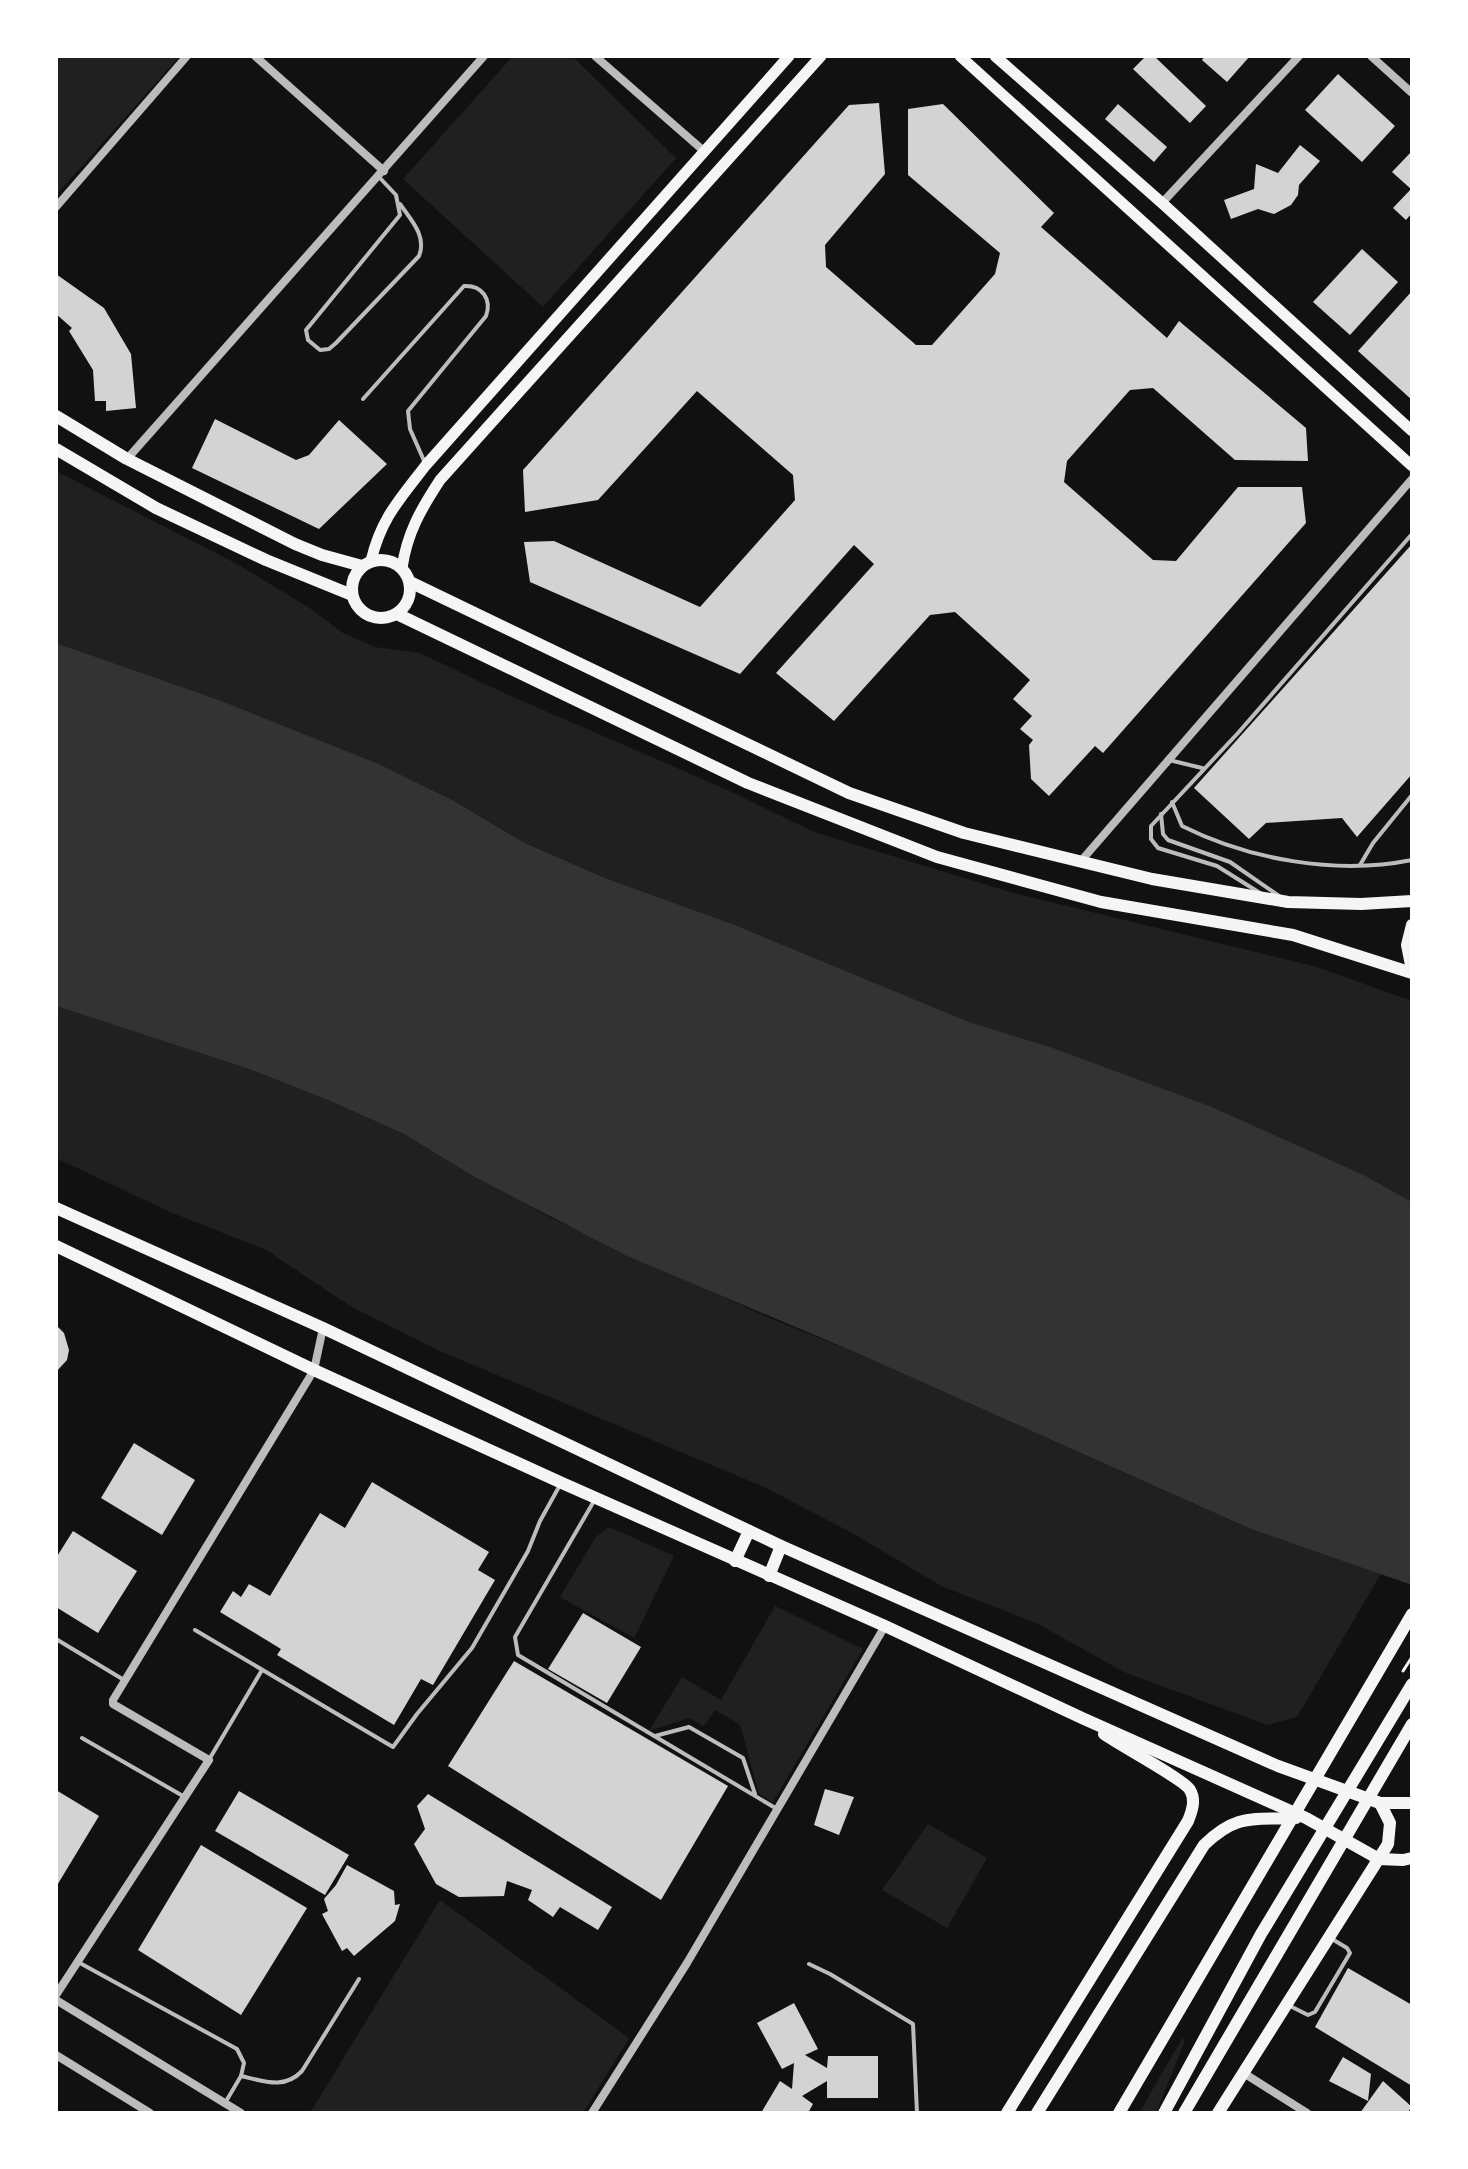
<svg xmlns="http://www.w3.org/2000/svg" width="1468" height="2169" font-family="Commissioner,sans-serif">
<style>
.green{fill:#202020}
.water{fill:#333}
.building{fill:#d3d3d3}
.lines{fill:none;stroke-linecap:round;stroke-linejoin:round}
.path{stroke:#f5f5f5;stroke-width:3}
.service{stroke:#bcbcbc;stroke-width:4}
.minor{stroke:#bcbcbc;stroke-width:8}
.secondary{stroke:#f5f5f5;stroke-width:11}
.primary{stroke:#f5f5f5;stroke-width:12}
</style>
<rect width="100%" height="100%" fill="#111"/>
<g class="green">
<polygon points="56,56 180,56 56,195"/>
<polygon points="513,56 572,56 676,158 543,307 403,179"/>
<polygon points="56,471 241,566 311,609 343,633 375,647 420,653 504,693 723,788 814,832 1010,892 1317,967 1412,1001 1412,1202 1364,1175 1287,1142 1053,1048 969,1022 735,925 605,878 525,843 454,801 379,764 219,700 56,643"/>
<polygon points="56,1006 246,1068 328,1100 404,1134 551,1218 774,1320 857,1353 1251,1529 1382,1572 1297,1717 1267,1725 1124,1672 1036,1623 941,1586 854,1534 764,1487 440,1351 350,1306 266,1250 170,1212 56,1158"/>
<polygon points="608,1528 612,1528 674,1556 634,1638 560,1597 596,1537"/>
<polygon points="775,1606 863,1649 773,1802 759,1794 740,1725 715,1710 704,1726 689,1718 649,1731 682,1677 721,1700"/>
<polygon points="928,1824 987,1858 947,1928 882,1890"/>
<polygon points="440,1900 629,2038 583,2113 310,2113"/>
<polygon points="1183,2037 1184,2043 1156,2113 1139,2113"/>
</g>
<polygon class="water" points="56,643 219,700 379,764 454,801 525,843 605,878 735,925 969,1022 1053,1048 1209,1106 1364,1175 1412,1202 1412,1585 1251,1529 857,1353 625,1255 475,1177 404,1134 328,1100 246,1068 56,1006"/>
<g class="building">
<polygon points="1146,56 1154,56 1206,106 1190,123 1133,69"/>
<polygon points="1205,56 1250,56 1227,82 1202,60"/>
<polygon points="1338,74 1395,126 1362,162 1305,110"/>
<polygon points="879,103 885,174 825,245 826,267 916,345 932,345 995,274 1000,253 908,175 908,109 943,104 1054,213 1041,227 1167,338 1179,321 1306,428 1308,461 1235,460 1153,388 1130,390 1067,461 1064,482 1153,560 1176,561 1238,487 1302,487 1306,523 1103,753 1095,746 1049,796 1031,779 1029,745 1033,740 1020,729 1032,716 1013,699 1030,680 955,612 930,615 834,721 776,673 874,564 854,545 740,674 530,582 524,542 554,541 700,607 795,500 793,475 697,391 598,500 525,512 523,470 849,105"/>
<polygon points="1118,104 1167,147 1154,162 1105,119"/>
<polygon points="1300,145 1320,161 1299,185 1298,195 1291,205 1274,214 1258,209 1231,219 1224,200 1254,189 1256,164 1278,173"/>
<polygon points="1412,151 1412,213 1406,220 1393,208 1411,189 1392,172"/>
<polygon points="1362,249 1398,282 1350,335 1313,302"/>
<polygon points="56,274 104,308 131,354 136,408 106,411 106,401 95,401 93,370 69,331 72,328 56,314"/>
<polygon points="1412,291 1412,400 1358,351"/>
<polygon points="215,419 296,460 309,455 339,420 387,464 319,529 192,468"/>
<polygon points="1412,544 1412,774 1357,837 1342,818 1266,823 1249,839 1194,788"/>
<polygon points="56,1325 64,1333 69,1350 67,1360 56,1372"/>
<polygon points="134,1443 195,1480 162,1535 101,1498"/>
<polygon points="372,1482 489,1552 478,1570 495,1580 433,1685 421,1679 394,1725 277,1655 281,1649 220,1612 233,1591 241,1597 249,1584 270,1596 320,1513 345,1528"/>
<polygon points="73,1531 137,1571 98,1633 56,1607 56,1558"/>
<polygon points="583,1613 641,1647 607,1703 548,1669"/>
<polygon points="514,1661 728,1786 661,1900 448,1766"/>
<polygon points="825,1789 854,1797 839,1835 814,1825"/>
<polygon points="56,1790 99,1816 56,1887"/>
<polygon points="239,1791 349,1855 325,1895 215,1831"/>
<polygon points="428,1794 612,1907 598,1930 560,1907 553,1917 528,1900 532,1890 507,1881 504,1896 459,1897 436,1884 414,1844 425,1829 417,1806"/>
<polygon points="201,1845 307,1908 241,2015 138,1950"/>
<polygon points="347,1865 394,1891 395,1905 400,1904 395,1921 354,1956 347,1948 342,1951 322,1914 328,1911 324,1899 336,1885"/>
<polygon points="1348,1968 1412,2005 1412,2086 1315,2027"/>
<polygon points="794,2003 818,2049 805,2055 827,2068 828,2056 878,2056 878,2098 827,2098 827,2081 802,2096 813,2104 808,2113 761,2113 780,2081 792,2089 794,2063 782,2069 757,2023"/>
<polygon points="1343,2057 1371,2074 1368,2101 1329,2081"/>
<polygon points="1383,2081 1412,2107 1407,2113 1360,2113"/>
</g>
<g class="lines">
<polyline class="path" points="1403,1671 1412,1657"/>
<g class="service">
<path d="M379 177 396 195 400 215 306 330 308 340 320 350 329 349 336 343 419 256C427 236 411 220 400 204"/>
<path d="M363 399 464 286C482 285 492 299 486 316L408 411 410 429 425 463"/>
<polyline points="1169,760 1202,768"/>
<path d="M1172 802 1182 826C1250 860 1337 875 1412 860"/>
<polyline points="1161,814 1163,834 1168,840 1230,862 1279,896"/>
<polyline points="1360,865 1373,843 1412,795"/>
<polyline points="1260,893 1217,866 1158,848 1151,839 1151,826 1238,733 1412,534"/>
<polyline points="594,1501 515,1637 518,1655 777,1809"/>
<polyline points="195,1630 393,1747 417,1714 472,1648 528,1551 540,1521 560,1485"/>
<polyline points="56,1639 124,1680"/>
<polyline points="655,1736 689,1727 743,1758 755,1794"/>
<polyline points="82,1738 183,1796"/>
<polyline points="210,1758 262,1670"/>
<polyline points="78,1962 237,2049 244,2063 241,2076 225,2103"/>
<polyline points="809,1964 830,1974 913,2024 917,2113"/>
<polyline points="1288,2005 1308,2015 1315,2012 1350,1953 1347,1948 1332,1939"/>
<path d="M241 2076C264 2081 284 2090 302 2071L359 1979"/>
</g>
<g class="minor">
<polyline points="255,56 384,171"/>
<polyline points="595,56 705,152"/>
<polyline points="1371,56 1412,93"/>
<polyline points="1162,203 1299,56"/>
<polyline points="56,207 187,56"/>
<polyline points="127,459 484,56"/>
<polyline points="1081,861 1412,479"/>
<polyline points="56,1995 209,1760 113,1704 113,1700 314,1370 323,1328"/>
<polyline points="56,2000 241,2113"/>
<polyline points="56,2055 150,2113"/>
<polyline points="1242,2072 1307,2113"/>
<polyline points="592,2113 687,1963 885,1626"/>
</g>
<g class="secondary">
<polyline points="960,56 1412,466"/>
<polyline points="995,56 1162,203 1412,431"/>
<path d="M371 561C381 518 400 499 426 465L789 56"/>
<path d="M402 568C407 533 421 509 440 480L821 56"/>
</g>
<g class="primary">
<polyline points="56,416 127,459 295,544 322,555 362,566"/>
<polyline points="56,449 156,508 266,560 352,595"/>
<circle cx="381" cy="589" r="29"/>
<polyline points="410,582 849,793 964,833 1152,879 1288,902 1361,904 1412,901"/>
<polyline points="397,614 748,783 937,857 1101,902 1293,935 1412,973"/>
<polyline points="1412,925 1407,945 1412,970"/>
<polyline points="56,1208 323,1328 781,1546 1278,1766 1380,1803 1412,1803"/>
<polyline points="56,1246 314,1370 562,1483 885,1626 1082,1718 1306,1818 1379,1859 1403,1860 1412,1858"/>
<polyline points="735,1561 749,1531"/>
<polyline points="769,1576 781,1546"/>
<path d="M1007 2113 1188 1821C1192 1811 1196 1800 1190 1790 1185 1780 1119 1745 1104 1734"/>
<path d="M1037 2113 1204 1845C1237 1813 1253 1820 1296 1818"/>
<polyline points="1119,2113 1412,1614"/>
<polyline points="1164,2113 1261,1934 1412,1684"/>
<polyline points="1184,2113 1412,1724"/>
<polyline points="1218,2113 1388,1844 1390,1823 1380,1803"/>
</g>
</g>
<rect width="1468" height="2169" fill="none" stroke="#ffffff" stroke-width="116"/>
</svg>
